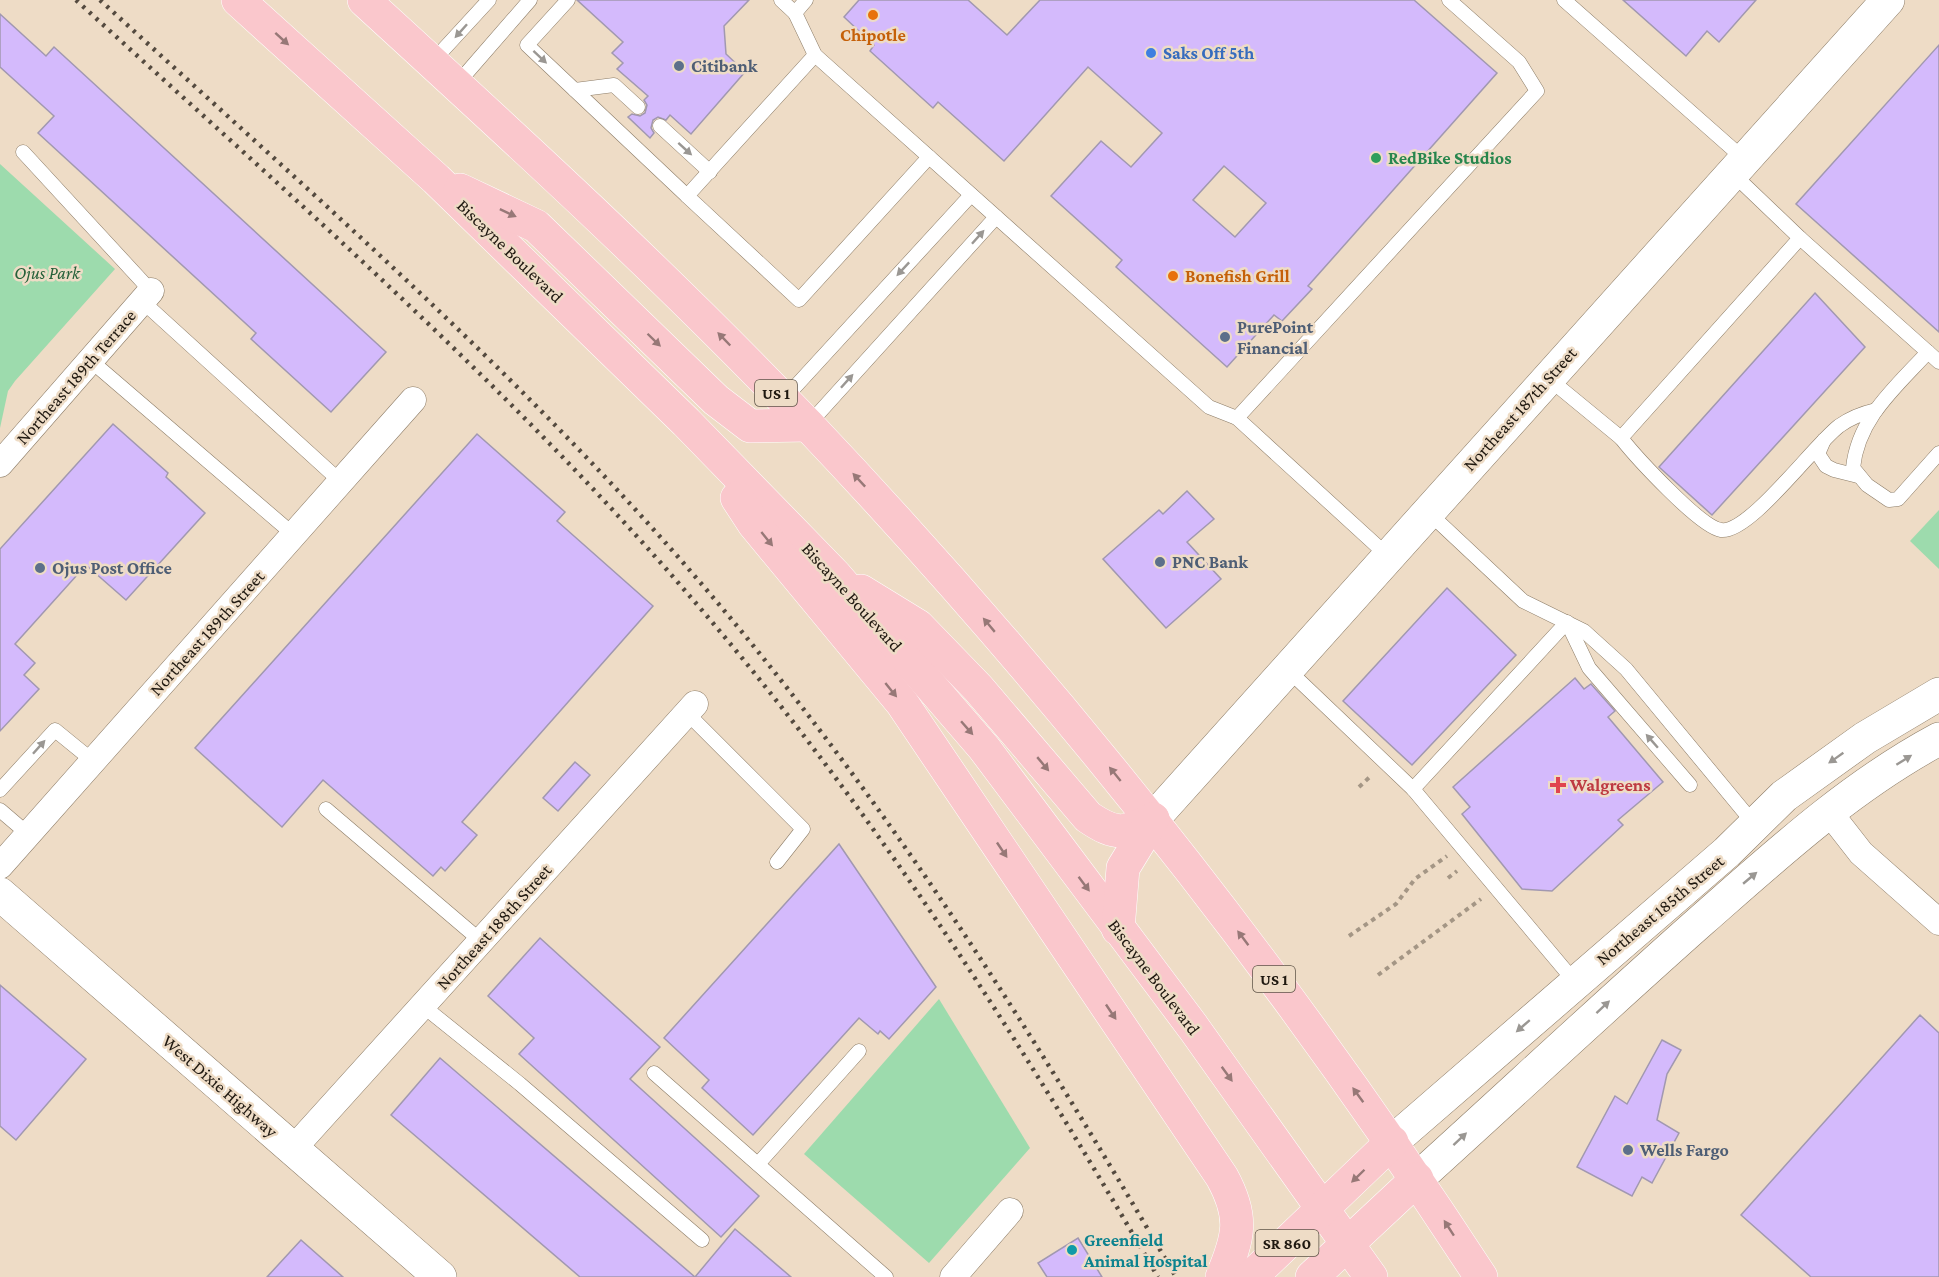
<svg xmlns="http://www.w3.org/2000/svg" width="1939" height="1277" font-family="'Crimson Pro',serif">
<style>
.green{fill:#9ddbad}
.building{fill:#d4bafc;stroke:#a198b0;stroke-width:1.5;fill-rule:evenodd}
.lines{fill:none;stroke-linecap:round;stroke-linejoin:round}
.lane-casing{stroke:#8c7c67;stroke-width:15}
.street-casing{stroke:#8c7c67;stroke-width:27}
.secondary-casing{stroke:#8c7c67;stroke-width:34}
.primary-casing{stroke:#fff;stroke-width:34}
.path{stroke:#a49685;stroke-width:4;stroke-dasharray:4.5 4.5;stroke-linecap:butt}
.lane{stroke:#fff;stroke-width:14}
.street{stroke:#fff;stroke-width:26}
.secondary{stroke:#fff;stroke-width:33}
.primary{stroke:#fac7cc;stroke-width:33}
.rail{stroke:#544a3f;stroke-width:4.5;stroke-dasharray:3 6;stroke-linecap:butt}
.oneway{fill:#9a9793}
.oneway2{fill:#977877}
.food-dot{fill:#e8710a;stroke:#eedcc6;stroke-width:2}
.shop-dot{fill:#3f7fe0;stroke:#eedcc6;stroke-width:2}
.service-dot{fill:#5c6f8a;stroke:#eedcc6;stroke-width:2}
.leisure-dot{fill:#2e9e5b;stroke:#eedcc6;stroke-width:2}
.health-dot{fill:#e0444e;stroke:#eedcc6;stroke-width:2}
.culture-dot{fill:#0f9aa8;stroke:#eedcc6;stroke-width:2}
.labels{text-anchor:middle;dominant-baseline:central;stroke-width:5;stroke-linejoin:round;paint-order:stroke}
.shield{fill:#eedcc6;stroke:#5d5347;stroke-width:1.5}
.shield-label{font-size:16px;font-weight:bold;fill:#1f1810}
.food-label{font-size:18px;font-weight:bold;fill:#c56008;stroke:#eedcc6}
.shop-label{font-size:18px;font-weight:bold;fill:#366cbe;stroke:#eedcc6;text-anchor:start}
.service-label{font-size:18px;font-weight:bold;fill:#4e5e75;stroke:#eedcc6;text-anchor:start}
.leisure-label{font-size:18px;font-weight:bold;fill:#27864d;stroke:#eedcc6;text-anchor:start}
.street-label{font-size:18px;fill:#1f1810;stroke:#eedcc6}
.park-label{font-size:18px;font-style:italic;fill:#256039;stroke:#eedcc6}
.health-label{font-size:18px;font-weight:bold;fill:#be3a42;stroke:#eedcc6;text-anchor:start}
.culture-label{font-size:18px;font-weight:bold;fill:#0d838f;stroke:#eedcc6;text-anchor:start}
</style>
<rect width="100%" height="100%" fill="#eedcc6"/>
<g class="green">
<polygon points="0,164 115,269 15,381 8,391 0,428"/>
<polygon points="1939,510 1939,569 1910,541"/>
<polygon points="939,999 1030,1148 929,1263 804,1154"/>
</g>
<g class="building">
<polygon points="577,0 749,0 724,26 726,54 745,72 691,134 670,115 666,120 658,117 653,120 651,128 654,133 650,138 628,117 632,114 640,116 645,113 647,105 644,100 648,96 617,69 623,63 612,53 623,42"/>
<path d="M859 0H968L1007 35 1040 0H1414L1497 73 1308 286 1312 289 1282 321 1274 315 1227 367 1116 267 1122 260 1051 196 1101 141 1131 167 1162 133 1088 67 1004 161 938 102 933 108 870 51 874 45 844 17ZM1224 166 1266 203 1235 237 1193 200Z"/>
<polygon points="1623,0 1756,0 1719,42 1707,31 1686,56"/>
<polygon points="0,14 46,56 54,47 386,352 331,412 251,339 256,333 38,133 54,116 0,67"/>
<polygon points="1939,45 1939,332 1796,204"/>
<polygon points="1815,293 1865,347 1712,515 1659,467"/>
<polygon points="113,424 168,473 166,477 205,513 126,600 86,565 15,644 35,663 24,675 39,689 0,731 0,549"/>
<polygon points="477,434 565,512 557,521 653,606 462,822 477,835 445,871 441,867 433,876 323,780 282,827 195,748"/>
<polygon points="1187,491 1214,519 1187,542 1221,579 1166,628 1103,559 1159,510 1163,514"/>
<polygon points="1447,588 1516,655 1412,765 1343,701"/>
<polygon points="1575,678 1584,689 1591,684 1615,711 1608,717 1663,782 1618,820 1623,825 1552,891 1522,889 1462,814 1470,807 1453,787"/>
<polygon points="575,762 590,775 558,811 543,798"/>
<polygon points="839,844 936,987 889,1039 880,1031 878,1034 859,1018 753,1135 702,1088 709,1080 664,1038"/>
<polygon points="540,938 660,1047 630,1079 759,1196 721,1237 519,1054 534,1038 488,996"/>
<polygon points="0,985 86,1059 16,1140 0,1126"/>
<polygon points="1920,1015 1939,1033 1939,1277 1811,1277 1741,1215"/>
<polygon points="1662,1040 1681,1050 1667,1074 1657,1120 1679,1133 1652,1183 1642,1177 1632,1196 1577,1167 1615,1096 1627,1104"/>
<polygon points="440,1058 695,1277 735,1229 791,1277 580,1277 391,1115"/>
<polygon points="1078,1238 1102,1277 1047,1277 1038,1263"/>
<polygon points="301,1240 343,1277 267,1277"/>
</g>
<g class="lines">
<defs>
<g id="lane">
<polyline points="568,0 527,45 687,196"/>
<polyline points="781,0 795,13 806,0"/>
<polyline points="1564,0 1744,159"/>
<polyline points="795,13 815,55 1209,407 1237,418 1537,91 1519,62 1449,0"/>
<polyline points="815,55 687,196 799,300 929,157"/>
<polyline points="432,62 489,0"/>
<polyline points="457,84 530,0"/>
<polyline points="575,90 614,85 638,107"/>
<polyline points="660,126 710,172"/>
<polyline points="23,152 151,291"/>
<polyline points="1800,238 1939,362"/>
<polyline points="142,301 341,482"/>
<path d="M1928 352C1896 387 1858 418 1853 468L1867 485 1889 500 1898 499 1939 453"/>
<polyline points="90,360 294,535"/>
<polyline points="1548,378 1621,438 1800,238 1732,173"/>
<polyline points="783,400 971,195"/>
<polyline points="1237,418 1388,556"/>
<polyline points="808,425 996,217"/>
<path d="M1621 438C1636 457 1700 527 1721 530 1749 534 1813 446 1839 426 1850 418 1863 413 1876 410"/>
<polyline points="1824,440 1818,454 1826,466 1834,470 1858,476"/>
<polyline points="1428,512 1523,601 1584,631 1626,669 1755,825"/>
<polyline points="1287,669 1413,789 1575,982"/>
<polyline points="687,713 803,829 777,862"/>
<polyline points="1413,789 1567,622 1589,668 1690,785"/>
<polyline points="0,790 55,730 93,761"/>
<polyline points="326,809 481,941"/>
<polyline points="0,810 28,834"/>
<polyline points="423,1006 520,1084 702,1240"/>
<polyline points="654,1073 886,1277"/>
<polyline points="758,1164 859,1051"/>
</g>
<g id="street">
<polyline points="0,464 151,291"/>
<polyline points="1829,812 1861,853 1939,922"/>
<polyline points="0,866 413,400"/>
<polyline points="293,1149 695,704"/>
<polyline points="953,1277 1010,1211"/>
</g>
<g id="secondary">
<polyline points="1153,819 1888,0"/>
<polyline points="0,894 440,1277"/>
<polyline points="1392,1142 1727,852 1784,796 1865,738 1939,694"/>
<path d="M1417 1179C1512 1093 1606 1005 1702 920 1776 855 1851 786 1939 739"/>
</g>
<g id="primary">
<polyline points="238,0 436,179 686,422 835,575 984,748 1193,1027 1371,1277"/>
<path d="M364 0C516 139 667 277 809 426 1058 689 1283 973 1481 1277"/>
<polyline points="460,190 536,226 716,400 750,426 808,425"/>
<path d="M737 498 754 524 902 703 1222 1177C1244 1217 1239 1237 1222 1277"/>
<path d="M861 591 918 626 978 688 1088 817C1116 836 1124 834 1153 819"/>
<polyline points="1118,929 1123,868 1153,819"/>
<polyline points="1251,1277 1392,1142"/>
<polyline points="1312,1277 1417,1179"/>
</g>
</defs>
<use href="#lane" class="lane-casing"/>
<use href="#street" class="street-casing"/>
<use href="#secondary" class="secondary-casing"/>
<use href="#primary" class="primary-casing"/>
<g class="path">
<polyline points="1359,787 1372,775"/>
<polyline points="1448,878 1457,871"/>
<polyline points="1349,936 1396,904 1415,879 1447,856"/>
<polyline points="1378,975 1481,899"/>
</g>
<use href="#lane" class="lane"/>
<use href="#street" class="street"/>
<use href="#secondary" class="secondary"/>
<use href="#primary" class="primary"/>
<g class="rail">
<path d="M76 0C288 194 507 383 694 601 874 809 1020 1040 1158 1277"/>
<path d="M100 0C307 190 522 374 705 588 887 800 1035 1036 1176 1277"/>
</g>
</g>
<defs><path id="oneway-solid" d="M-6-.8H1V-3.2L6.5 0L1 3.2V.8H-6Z" transform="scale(1.5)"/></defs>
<g class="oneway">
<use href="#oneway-solid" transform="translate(461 31) rotate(132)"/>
<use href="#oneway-solid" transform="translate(540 57) rotate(43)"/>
<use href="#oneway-solid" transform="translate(685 149) rotate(42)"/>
<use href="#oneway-solid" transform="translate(978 237) rotate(-48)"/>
<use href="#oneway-solid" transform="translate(903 269) rotate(133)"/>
<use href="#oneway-solid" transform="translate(847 381) rotate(-48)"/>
<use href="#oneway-solid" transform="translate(1652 741) rotate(-131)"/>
<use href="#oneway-solid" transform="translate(39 747) rotate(-48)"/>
<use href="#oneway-solid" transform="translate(1836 758) rotate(145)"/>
<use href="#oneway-solid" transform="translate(1904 760) rotate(-32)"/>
<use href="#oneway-solid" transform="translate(1750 878) rotate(-40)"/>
<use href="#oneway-solid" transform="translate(1603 1007) rotate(-43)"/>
<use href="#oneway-solid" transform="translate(1523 1026) rotate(139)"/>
<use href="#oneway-solid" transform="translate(1460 1139) rotate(-43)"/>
</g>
<g class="oneway2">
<use href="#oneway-solid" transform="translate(282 39) rotate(42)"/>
<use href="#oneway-solid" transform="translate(508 213) rotate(25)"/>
<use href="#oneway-solid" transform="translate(724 339) rotate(-134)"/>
<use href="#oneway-solid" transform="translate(654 340) rotate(44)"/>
<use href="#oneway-solid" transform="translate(859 480) rotate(-133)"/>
<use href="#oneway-solid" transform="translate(767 539) rotate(51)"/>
<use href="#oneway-solid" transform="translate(989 625) rotate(-130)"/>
<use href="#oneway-solid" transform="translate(891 690) rotate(51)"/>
<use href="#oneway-solid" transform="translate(967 728) rotate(49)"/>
<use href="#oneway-solid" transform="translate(1043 764) rotate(50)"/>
<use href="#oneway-solid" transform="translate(1115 774) rotate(-129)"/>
<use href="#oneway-solid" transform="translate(1002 850) rotate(56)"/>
<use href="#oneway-solid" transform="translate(1084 884) rotate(53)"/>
<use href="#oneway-solid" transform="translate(1243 938) rotate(-127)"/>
<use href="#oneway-solid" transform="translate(1111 1012) rotate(56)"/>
<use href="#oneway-solid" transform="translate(1227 1074) rotate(54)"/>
<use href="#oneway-solid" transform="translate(1358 1095) rotate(-126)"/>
<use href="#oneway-solid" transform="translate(1358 1176) rotate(136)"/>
<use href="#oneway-solid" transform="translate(1449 1228) rotate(-123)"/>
</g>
<g class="food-dot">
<circle cx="873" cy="15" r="6"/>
<circle cx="1173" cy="276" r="6"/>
</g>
<circle class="shop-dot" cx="1151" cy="53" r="6"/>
<g class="service-dot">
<circle cx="679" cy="66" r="6"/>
<circle cx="1225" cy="337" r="6"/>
<circle cx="1160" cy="562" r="6"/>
<circle cx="40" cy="568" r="6"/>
<circle cx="1628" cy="1150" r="6"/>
</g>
<circle class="leisure-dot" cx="1376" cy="158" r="6"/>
<path class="health-dot" d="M1555 776h6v6h6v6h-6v6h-6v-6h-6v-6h6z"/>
<circle class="culture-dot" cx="1072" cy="1250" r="6"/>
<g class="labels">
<g class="shield">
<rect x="755" y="380" width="42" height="26" rx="4.5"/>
<rect x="1253" y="966" width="42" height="26" rx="4.5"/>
<rect x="1255.5" y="1230" width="63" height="26" rx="4.5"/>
</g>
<g class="shield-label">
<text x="776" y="393">US 1</text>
<text x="1274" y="979">US 1</text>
<text x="1287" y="1243">SR 860</text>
</g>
<g class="food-label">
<text x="873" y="35">Chipotle</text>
<text x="1185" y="276" text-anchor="start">Bonefish Grill</text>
</g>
<g class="shop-label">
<text x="1163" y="53">Saks Off 5th</text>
</g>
<g class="service-label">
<text x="691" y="66">Citibank</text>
<text x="1237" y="327">PurePoint<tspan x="1237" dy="21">Financial</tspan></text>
<text x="1172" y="562">PNC Bank</text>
<text x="52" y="568">Ojus Post Office</text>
<text x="1640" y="1150">Wells Fargo</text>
</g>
<g class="leisure-label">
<text x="1388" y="158">RedBike Studios</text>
</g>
<g class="street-label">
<text transform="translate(510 251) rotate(44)">Biscayne Boulevard</text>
<text transform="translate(76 377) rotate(-49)">Northeast 189th Terrace</text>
<text transform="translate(1520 409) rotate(-48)">Northeast 187th Street</text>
<text transform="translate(852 597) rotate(48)">Biscayne Boulevard</text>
<text transform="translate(207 633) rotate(-48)">Northeast 189th Street</text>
<text transform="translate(1660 910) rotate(-40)">Northeast 185th Street</text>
<text transform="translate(494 927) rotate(-48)">Northeast 188th Street</text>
<text transform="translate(1154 977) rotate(53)">Biscayne Boulevard</text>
<text transform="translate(220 1086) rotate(41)">West Dixie Highway</text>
</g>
<g class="park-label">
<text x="47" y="273">Ojus Park</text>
</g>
<g class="health-label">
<text x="1570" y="785">Walgreens</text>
</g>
<g class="culture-label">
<text x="1084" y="1240">Greenfield<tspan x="1084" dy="21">Animal Hospital</tspan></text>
</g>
</g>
</svg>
